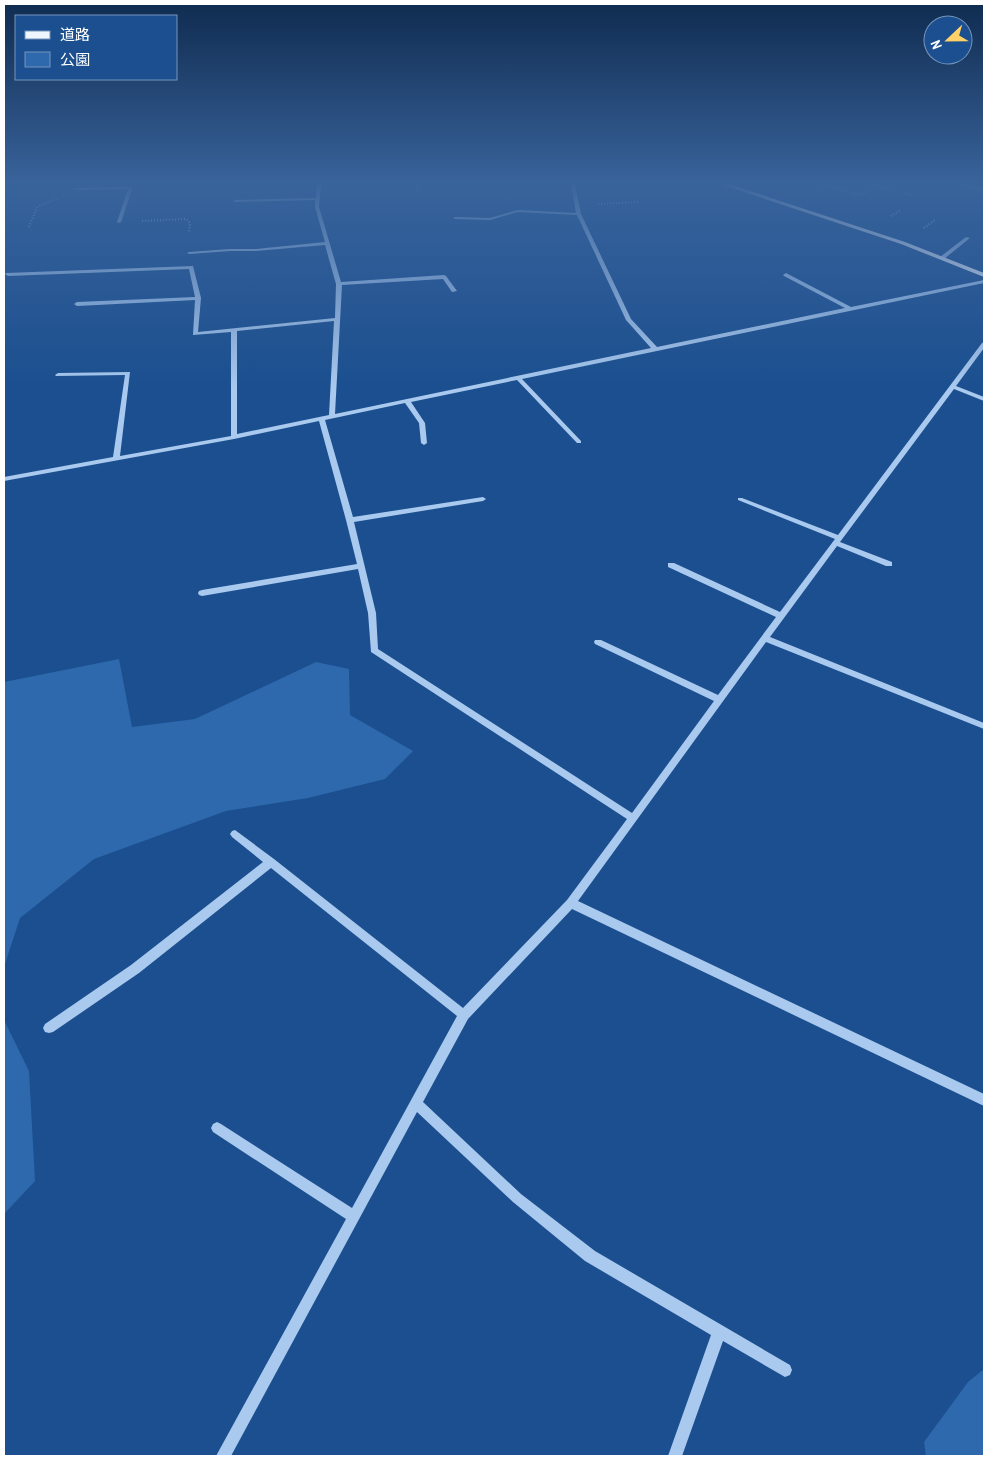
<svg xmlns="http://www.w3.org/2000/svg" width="988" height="1460" font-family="'Archivo Narrow','Noto Sans JP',sans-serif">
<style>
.green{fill:#2e69ad}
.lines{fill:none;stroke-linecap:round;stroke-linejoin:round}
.path{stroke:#a9c9ee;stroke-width:2;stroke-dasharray:1 2;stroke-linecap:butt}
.minor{fill:#a9c9ee;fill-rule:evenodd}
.major{fill:#f0f6ff;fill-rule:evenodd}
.tram{stroke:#fff;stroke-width:1}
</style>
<rect width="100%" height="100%" fill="#1b4f8f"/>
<g class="green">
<polygon points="119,659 132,727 195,719 316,662 349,669 350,715 413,751 385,779 308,798 226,811 94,859 20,918 4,967 4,682"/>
<polygon points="4,1020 29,1071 35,1181 4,1214"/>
<polygon points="984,1369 984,1456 926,1456 924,1442 968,1382"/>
</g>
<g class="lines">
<g class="path">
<polyline points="418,184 418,194"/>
<polyline points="958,184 984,193"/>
<polyline points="878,186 911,195"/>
<polyline points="813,191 824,185 860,195 878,186"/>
<polyline points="598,204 638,202"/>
<polyline points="891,216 901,210"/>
<polyline points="142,221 186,219 190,223 189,233"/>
<polyline points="29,227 37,207 58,198"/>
<polyline points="924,228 935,220"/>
</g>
<g class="minor">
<path d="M317 184H321L319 207 341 282 444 275 446 276 457 291 452 292 443 279 342 285 335 414 651 348 626 320 577 215 518 212 490 220 455 219 453 218 455 217 490 218 518 210 576 213 571 184H575L581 214 631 319 657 347 845 308 784 276 783 275 786 273 851 307 984 280V283L522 379 581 441V443H577L517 380 411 402 425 423 427 443 424 445 421 443 419 423 405 403 325 420 353 517 483 497 486 499 483 501 354 522 376 613 378 649 632 813 714 701 595 644 594 642 595 640H601L718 695 776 617 668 567V563H674L780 612 835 539 738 500V498H742L838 535 982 343 984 342V348L956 386 984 397V401L954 389 840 542 892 562V566H886L837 546 770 637 984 723V729L766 642 578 901 984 1094V1106L572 909 468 1019 423 1102 521 1194 595 1251 790 1365 792 1370 790 1375 785 1377 723 1341 682 1456H668L711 1335 585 1261 513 1202 417 1112 231 1456H216L346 1219 213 1132 211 1128 213 1124 217 1122 221 1124 352 1208 457 1016 271 868 139 973 53 1032 49 1033 45 1032 43 1028 45 1024 131 965 263 862 232 837 230 834 232 831 235 830 274 859 463 1008 567 900 627 819 371 652 368 613 358 569 202 596 199 595 198 593 199 591 202 590 357 564 346 520 319 421 234 439 4 481V477L113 457 125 375 56 376 55 375 58 373 130 372 120 456 231 436V332L193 335 195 300 77 306 74 304 77 302 195 297 189 269 8 276 5 274 6 273 193 266 201 298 198 332 335 318 336 284 325 245 256 251H230L189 254 187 253 189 252 230 249H256L325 242 315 207V200L235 202 233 201 235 200 316 198ZM334 321 329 415 237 434V331Z"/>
<polygon points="133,187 121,222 119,223 117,222 128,189 74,190 72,189 74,188"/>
<polygon points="966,237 970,238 944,259 940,259 940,257"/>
</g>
<polygon class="major" points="720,184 729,184 905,242 984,273 984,277 901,244"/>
<polyline class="tram" points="966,184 984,190"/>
</g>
<linearGradient id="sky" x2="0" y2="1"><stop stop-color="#0f2b4f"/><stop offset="0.47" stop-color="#39639b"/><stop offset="1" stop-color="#39639b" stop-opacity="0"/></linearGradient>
<rect width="988" height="388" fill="url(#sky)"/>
<rect width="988" height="1460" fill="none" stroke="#ffffff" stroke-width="10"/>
<rect x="15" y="15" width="162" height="65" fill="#1b4f8f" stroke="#7695bc"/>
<rect x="25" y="31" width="25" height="8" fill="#f0f6ff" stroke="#7695bc"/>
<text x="60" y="40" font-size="15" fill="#ffffff">道路</text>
<rect x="25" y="52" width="25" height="15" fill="#2e69ad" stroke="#7695bc"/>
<text x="60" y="65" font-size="15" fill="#ffffff">公園</text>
<g transform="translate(948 40) rotate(248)"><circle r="24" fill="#1b4f8f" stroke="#7695bc"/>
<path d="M0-4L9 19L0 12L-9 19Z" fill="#ffd166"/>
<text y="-8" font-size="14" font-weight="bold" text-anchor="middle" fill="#ffffff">N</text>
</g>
</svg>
